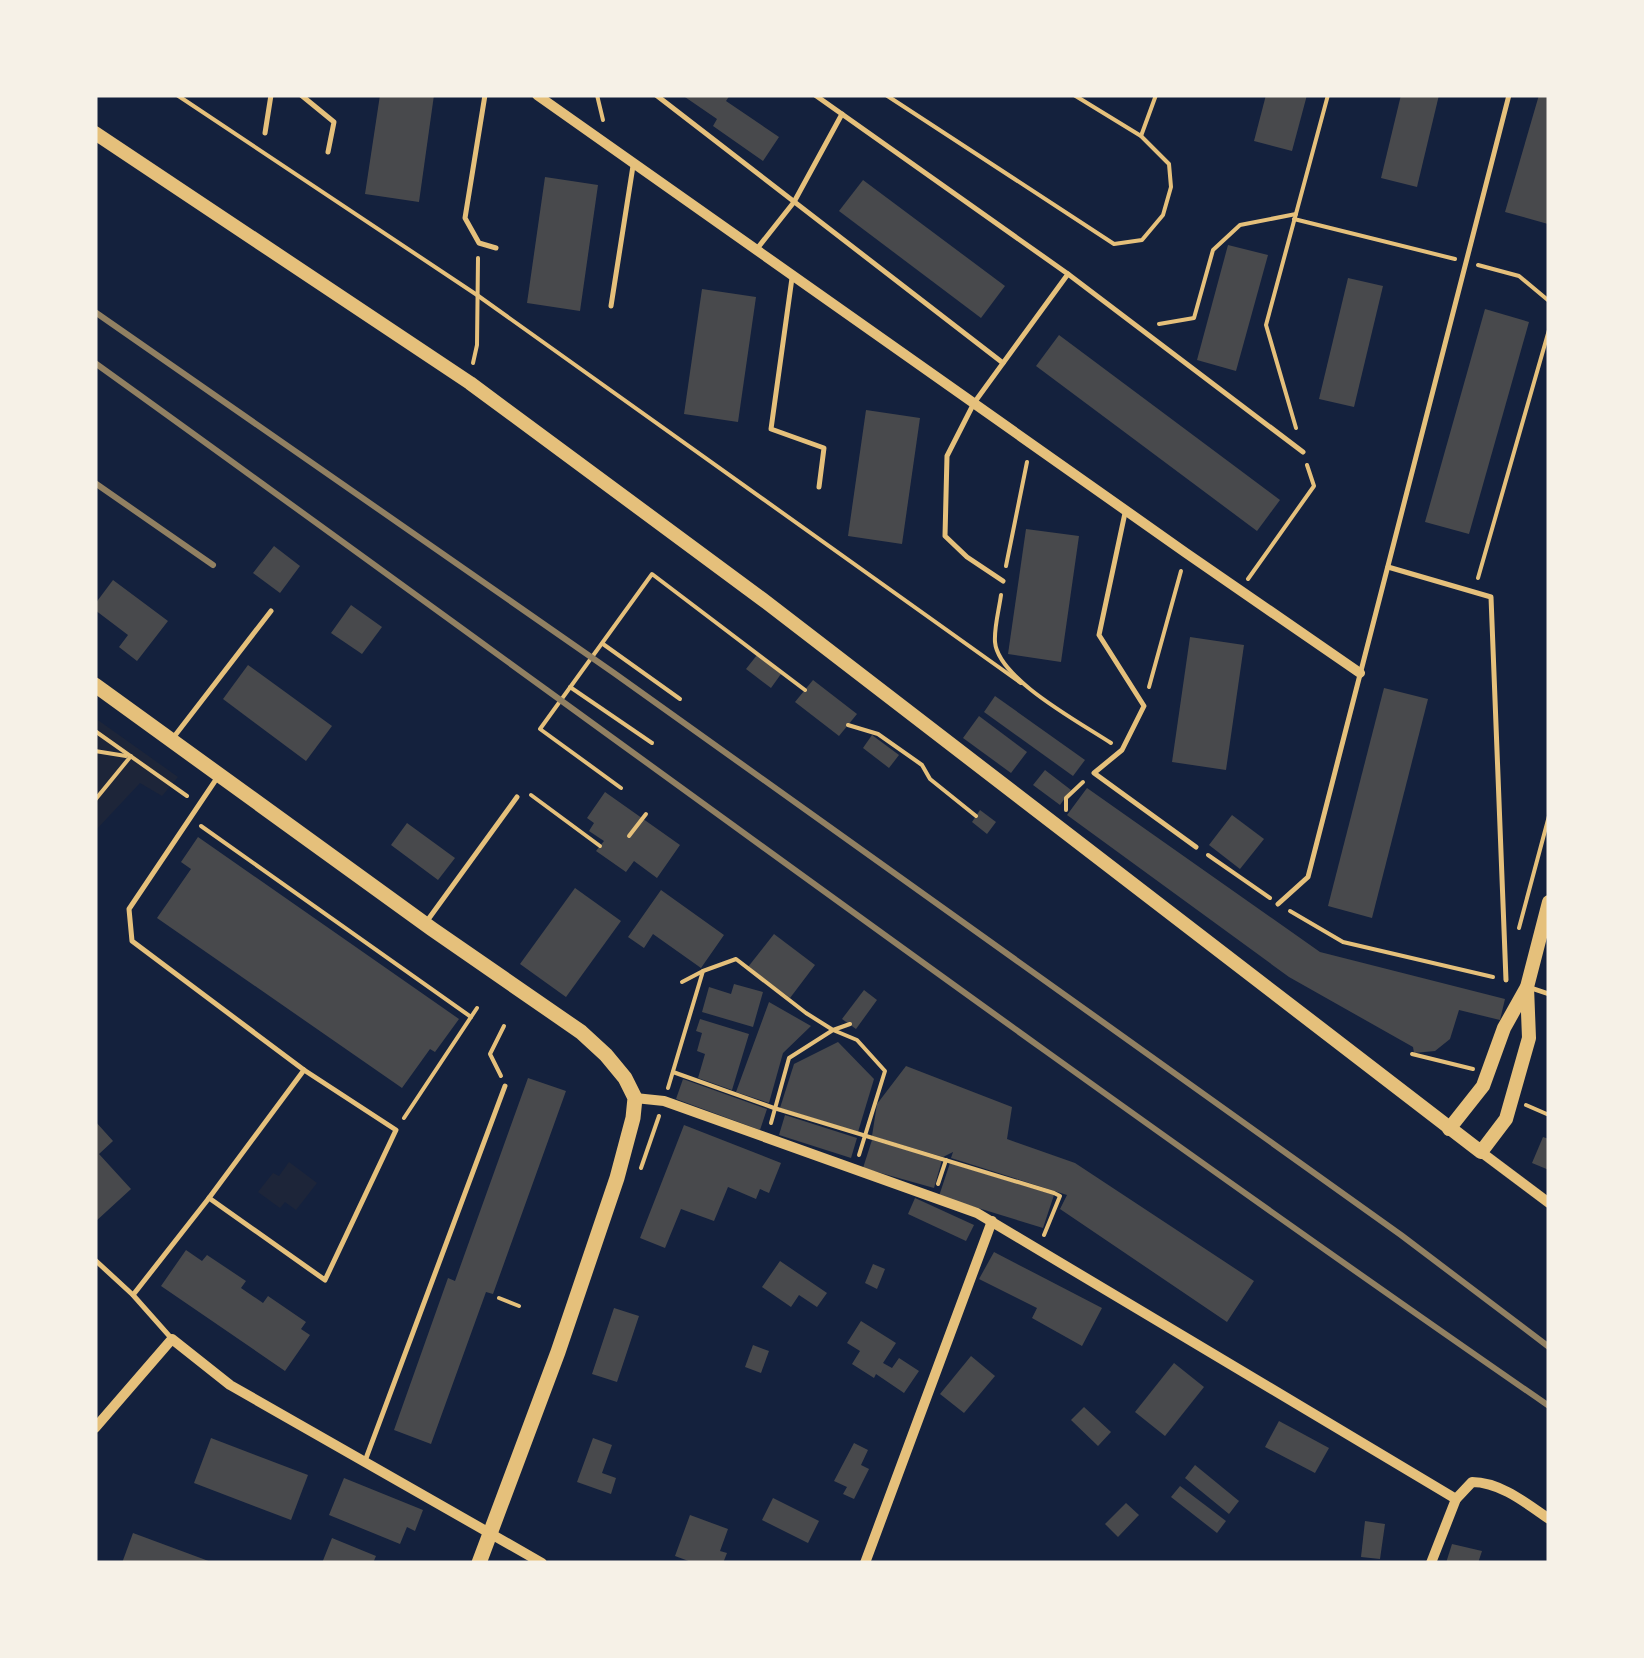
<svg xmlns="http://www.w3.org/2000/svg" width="1644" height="1658" font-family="'PT Sans Narrow',sans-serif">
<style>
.green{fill:#1d2539}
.building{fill:#48494c}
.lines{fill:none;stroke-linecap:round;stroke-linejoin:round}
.path{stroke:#e5c07b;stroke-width:4}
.service{stroke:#e5c07b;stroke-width:5}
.minor{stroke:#e5c07b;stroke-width:10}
.tertiary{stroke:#e5c07b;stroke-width:14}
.secondary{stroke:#e5c07b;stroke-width:15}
.rail{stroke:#918062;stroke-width:6}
</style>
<rect width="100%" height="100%" fill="#14213d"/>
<g class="green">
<polygon points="95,718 178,777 162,796 140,783 95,831"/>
<polygon points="289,1162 317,1183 296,1210 285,1202 280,1208 258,1192 273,1173 279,1176"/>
</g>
<g class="building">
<polygon points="380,95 434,95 419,202 365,194"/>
<polygon points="682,95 730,95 726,101 779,137 763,161 713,126 717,119"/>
<polygon points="1266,95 1307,95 1292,151 1254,141"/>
<polygon points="1401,95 1439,95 1417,187 1381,178"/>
<polygon points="1539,95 1549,95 1548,224 1505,212"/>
<polygon points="545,177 598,185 580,311 527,303"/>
<polygon points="863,180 1005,286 981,318 839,211"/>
<polygon points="1228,245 1268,255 1236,371 1197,360"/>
<polygon points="1348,278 1383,286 1354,407 1319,399"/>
<polygon points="702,289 756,297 738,422 684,414"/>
<polygon points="1485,309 1529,322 1469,534 1425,522"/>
<polygon points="1059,335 1280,500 1257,531 1036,366"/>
<polygon points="866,410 920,418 902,544 848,536"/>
<polygon points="1026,529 1079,536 1061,662 1008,654"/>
<polygon points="274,546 300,566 280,593 253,573"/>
<polygon points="113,580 168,621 137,661 119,647 128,635 95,610 95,604"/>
<polygon points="351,605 382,627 362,654 331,633"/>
<polygon points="1190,637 1244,645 1226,770 1172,762"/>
<polygon points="757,655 781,674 771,688 746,669"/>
<polygon points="248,665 332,726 306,761 223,699"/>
<polygon points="813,680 857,714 839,736 795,702"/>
<polygon points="1384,688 1428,699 1372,918 1328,906"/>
<polygon points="995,696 1085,760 1073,776 984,712"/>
<polygon points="979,716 1027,752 1011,773 963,738"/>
<polygon points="872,735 899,755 889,768 863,748"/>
<polygon points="1045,770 1071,790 1060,805 1033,785"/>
<polygon points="1087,788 1320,952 1505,999 1500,1020 1459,1010 1450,1039 1435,1051 1414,1053 1413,1047 1289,977 1067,815"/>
<polygon points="605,792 680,845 657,878 634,861 626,872 596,851 604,841 589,831 594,823 587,818"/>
<polygon points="980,810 996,822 987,834 972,822"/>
<polygon points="1232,815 1264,839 1240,869 1209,845"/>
<polygon points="407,823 455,858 438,880 391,845"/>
<polygon points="198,837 459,1019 435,1052 430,1049 402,1088 157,918 191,869 181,862"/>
<polygon points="575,888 621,921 566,997 520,964"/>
<polygon points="661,890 724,935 701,968 653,934 644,948 628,937"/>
<polygon points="774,934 815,965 790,998 748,967"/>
<polygon points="734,984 763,992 753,1027 702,1012 709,987 731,994"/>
<polygon points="864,990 877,1000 856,1029 842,1019"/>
<polygon points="769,1002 811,1026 783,1053 769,1103 736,1092"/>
<polygon points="700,1019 749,1034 732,1090 698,1078 705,1054 697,1051 702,1033 696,1031"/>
<polygon points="838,1042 874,1079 858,1132 780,1108 794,1064"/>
<polygon points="906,1066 1012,1107 1007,1139 1075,1163 1254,1281 1227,1322 1060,1209 1067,1195 951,1158 953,1152 943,1157 872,1136 877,1104"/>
<polygon points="528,1078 566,1091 493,1294 486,1292 431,1444 394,1430 448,1278 455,1281"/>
<polygon points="683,1079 767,1109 760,1130 676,1099"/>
<polygon points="785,1115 857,1138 851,1158 779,1135"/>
<polygon points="95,1121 113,1141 99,1154 131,1189 95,1222"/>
<polygon points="684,1125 781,1163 769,1193 760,1189 756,1199 728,1187 714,1221 681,1209 665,1248 640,1238"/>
<polygon points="1543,1137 1549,1139 1549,1170 1532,1163"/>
<polygon points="872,1140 942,1160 934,1188 863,1168"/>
<polygon points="950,1163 1054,1195 1043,1228 939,1196"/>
<polygon points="915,1198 974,1225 966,1241 908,1214"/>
<polygon points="186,1250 202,1261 207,1255 246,1281 241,1288 263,1303 268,1296 306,1322 301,1329 310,1335 285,1371 161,1286"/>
<polygon points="994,1252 1102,1308 1082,1346 1032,1318 1037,1308 979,1279"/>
<polygon points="780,1261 827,1293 817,1307 799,1295 791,1307 762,1287"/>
<polygon points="873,1264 885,1269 877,1289 865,1283"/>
<polygon points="614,1308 639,1316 617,1382 592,1374"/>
<polygon points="861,1321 896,1343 883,1363 892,1368 899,1358 919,1371 904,1393 876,1374 874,1378 852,1364 860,1351 847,1343"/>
<polygon points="753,1345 769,1351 761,1373 745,1367"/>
<polygon points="971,1356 995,1376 964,1413 940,1394"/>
<polygon points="1174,1363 1204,1387 1165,1436 1135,1412"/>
<polygon points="1084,1407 1111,1432 1098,1446 1071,1420"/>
<polygon points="1279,1421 1329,1448 1315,1473 1265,1447"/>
<polygon points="211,1438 308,1475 291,1520 194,1483"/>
<polygon points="593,1438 612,1445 602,1473 616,1478 611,1494 577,1482"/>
<polygon points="854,1443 868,1450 861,1465 869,1469 854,1499 843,1494 847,1487 834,1481"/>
<polygon points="1195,1465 1239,1501 1229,1514 1185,1478"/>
<polygon points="344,1478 423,1510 415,1531 407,1527 400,1544 329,1515"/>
<polygon points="1180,1486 1226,1521 1217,1533 1171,1497"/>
<polygon points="773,1498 819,1521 808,1543 762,1520"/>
<polygon points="1126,1503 1139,1515 1118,1537 1105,1524"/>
<polygon points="690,1515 728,1529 720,1551 727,1553 723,1563 694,1563 675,1556"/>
<polygon points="1365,1521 1385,1524 1380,1559 1361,1557"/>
<polygon points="133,1533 214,1563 122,1563"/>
<polygon points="332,1538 376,1556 373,1563 322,1563"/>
<polygon points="1452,1544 1482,1551 1478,1563 1446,1563"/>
</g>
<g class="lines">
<g class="path">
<polyline points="177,95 477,295 1021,683"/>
<polyline points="597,95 603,120"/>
<polyline points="886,95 1114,244 1142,240 1163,215 1171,187 1169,164 1141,136 1074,95"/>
<polyline points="1141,136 1156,95"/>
<polyline points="1294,219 1455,259"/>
<polyline points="1478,265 1519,276 1549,301"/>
<polyline points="1159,324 1194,318 1213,250 1240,225 1296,214"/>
<polyline points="473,363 477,345 478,258"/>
<polyline points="1296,428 1266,325 1328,95"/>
<polyline points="1006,566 1027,462"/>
<polyline points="1478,578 1549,330"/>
<polyline points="1248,579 1314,486 1307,465"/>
<path d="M1001 595C999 610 994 627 995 642 998 679 1081 723 1111 743"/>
<polyline points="603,644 680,699"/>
<polyline points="570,687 652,743"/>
<polyline points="1149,687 1181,571"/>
<polyline points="848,725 878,734 922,765 930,779 976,816"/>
<polyline points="95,731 187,796"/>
<polyline points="95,751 126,756"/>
<polyline points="621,788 540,729 652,574 805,690"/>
<polyline points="531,795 600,846"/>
<polyline points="95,800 131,756"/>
<polyline points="1066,810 1066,798 1083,782"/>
<polyline points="201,826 471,1017"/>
<polyline points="629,836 646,814"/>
<polyline points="1208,855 1270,898"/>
<polyline points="1290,911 1343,942 1493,977"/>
<polyline points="1519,928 1549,816"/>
<polyline points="682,982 703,971"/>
<polyline points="1412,1054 1473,1069"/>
<polyline points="673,1072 774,1108 1054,1193 1060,1196 1044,1235"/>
<polyline points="501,1076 490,1054 504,1026"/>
<polyline points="668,1088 703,971 736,959 806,1013 833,1030 850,1024"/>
<polyline points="1526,1105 1549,1115"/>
<polyline points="404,1118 477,1008"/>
<polyline points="771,1123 789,1058 833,1030 857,1040 885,1071 859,1155"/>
<polyline points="641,1168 659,1116"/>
<polyline points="938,1184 946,1160"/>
<polyline points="499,1298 519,1306"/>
</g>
<g class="service">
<polyline points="301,95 334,122 328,152"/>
<polyline points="485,95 465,218 479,243 496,248"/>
<polyline points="656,95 1003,363"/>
<polyline points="815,95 1068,274 974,403 947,456 945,536 967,557 1003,581"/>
<polyline points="265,133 271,95"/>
<polyline points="756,250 794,202 842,114"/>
<polyline points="1068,274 1303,452"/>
<polyline points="792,278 771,429 824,448 819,487"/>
<polyline points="611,306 633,166"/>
<polyline points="1125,513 1099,635 1144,706 1122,750 1094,773 1196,847"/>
<polyline points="1388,567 1491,597 1506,980"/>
<polyline points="173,738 271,611"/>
<polyline points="1278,904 1308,877 1509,95"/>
<polyline points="427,921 517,797"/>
<polyline points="1528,987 1549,994"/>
<polyline points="209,1198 325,1280 396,1130 304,1070 132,941 129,909 217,778"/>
<polyline points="95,1260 133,1295"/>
<polyline points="172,1339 133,1295 209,1198 304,1070"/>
<polyline points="365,1461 505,1086"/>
</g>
<g class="minor">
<polyline points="537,95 1186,553 1360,673"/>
<polyline points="635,1098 664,1101 977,1213 1456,1499"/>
<polyline points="1481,1152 1549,1203"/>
<polyline points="95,1428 172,1339 230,1385 542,1563"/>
<polyline points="865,1563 992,1221"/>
<path d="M1431 1563 1456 1499 1472 1482C1500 1482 1526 1503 1549 1519"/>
</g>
<g class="tertiary">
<polyline points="95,133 470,383 762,599 1481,1152 1506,1119 1529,1038 1527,987"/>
<polyline points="1449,1129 1483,1086 1504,1028 1527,987 1549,902"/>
</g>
<polyline class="secondary" points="95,685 432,929 581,1032 606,1055 625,1078 635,1098 633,1118 617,1178 558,1352 479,1563"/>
<g class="rail">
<polyline points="95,312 614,673 1401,1235 1549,1347"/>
<path d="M95 363C579 711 1058 1067 1549 1406"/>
<polyline points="95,483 213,565"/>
</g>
</g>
<rect width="1644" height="1658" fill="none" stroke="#f6f1e7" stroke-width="195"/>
</svg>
